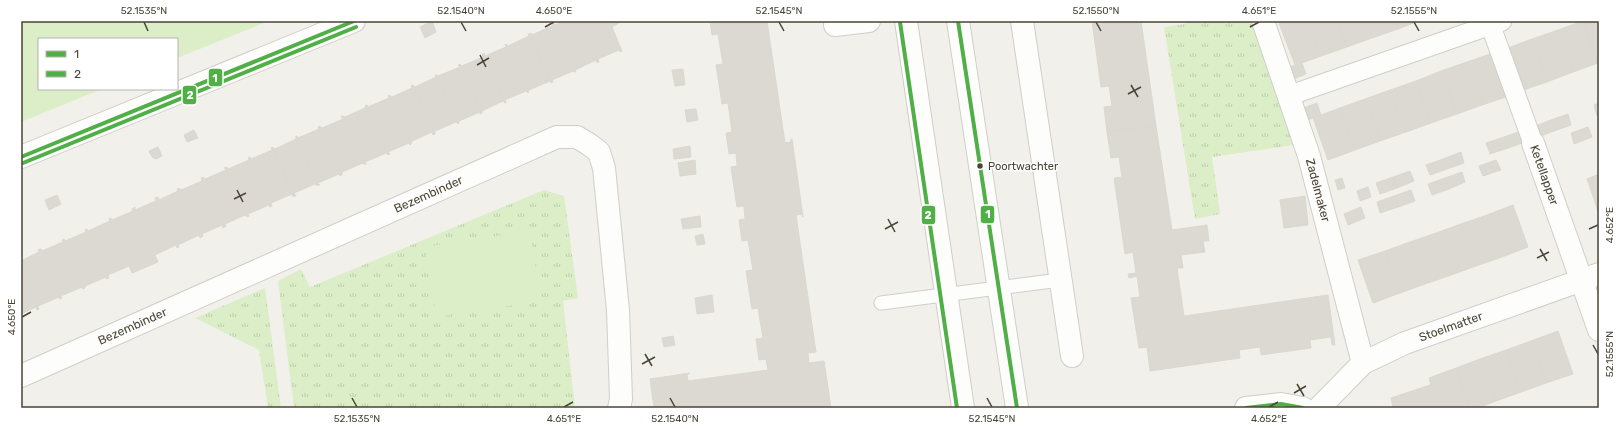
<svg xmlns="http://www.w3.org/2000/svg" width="1620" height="429" font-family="Rubik,sans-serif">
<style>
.grass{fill:url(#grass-tufts)}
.park{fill:#dbeec8}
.building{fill:#dcd9d2;stroke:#dbd8d0}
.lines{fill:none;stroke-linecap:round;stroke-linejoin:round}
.service-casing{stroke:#d0cec8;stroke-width:15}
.pedestrian-casing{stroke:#d0cec8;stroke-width:21}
.minor-casing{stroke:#d0cec8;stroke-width:24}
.tertiary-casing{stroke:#d0cec8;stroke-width:24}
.service{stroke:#fdfdfc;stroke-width:13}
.pedestrian{stroke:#fdfdfc;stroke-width:19}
.minor{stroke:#fdfdfc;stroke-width:22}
.tertiary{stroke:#fdfdfc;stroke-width:22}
.bus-1-casing{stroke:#fff;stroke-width:7}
.bus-2-casing{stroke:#fff;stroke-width:7}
.bus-1{stroke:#50af46;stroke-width:4}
.bus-2{stroke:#50af46;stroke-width:4}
.ticks{fill:none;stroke:#494435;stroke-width:1.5}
.bus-dot{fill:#494435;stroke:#fff;stroke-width:1.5}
.labels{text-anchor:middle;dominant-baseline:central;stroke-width:3;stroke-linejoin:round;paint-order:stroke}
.bus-label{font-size:11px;fill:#494435;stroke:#fff;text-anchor:start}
.street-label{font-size:12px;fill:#494435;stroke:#fff}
.line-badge{stroke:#fff;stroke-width:1.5}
.badge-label{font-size:11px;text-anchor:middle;font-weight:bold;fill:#fff}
.neatline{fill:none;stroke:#494435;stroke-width:1.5}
.ticks-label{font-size:10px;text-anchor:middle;fill:#494435}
</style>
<defs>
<pattern id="grass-tufts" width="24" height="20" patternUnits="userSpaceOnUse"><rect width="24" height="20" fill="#dbeec8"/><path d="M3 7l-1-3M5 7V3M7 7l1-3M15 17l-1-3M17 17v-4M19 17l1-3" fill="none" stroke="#bdcdac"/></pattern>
</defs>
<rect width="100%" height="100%" fill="#f2f0ea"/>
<g class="grass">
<polygon points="1184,21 1252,21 1294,145 1212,157 1220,214 1195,219 1164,27 1185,24"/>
<polygon points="544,190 564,196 578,298 563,301 575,408 294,408 278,281 301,269 310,287"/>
<polygon points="265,288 281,408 268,408 259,350 195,318"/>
</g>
<g class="park">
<polygon points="21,21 269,21 177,58 177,39 39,39 39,89 102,89 21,122"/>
<polygon points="530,231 541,301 436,317 425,247"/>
</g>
<g class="building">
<polygon points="432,21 436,32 425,38 420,27"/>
<polygon points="564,21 580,21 598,62 597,63 596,60 575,70 576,72 575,72 553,23 554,23 555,25"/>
<polygon points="580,21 619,21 619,23 612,27 622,51 620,52 619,50 598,59 599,62 598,62"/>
<polygon points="710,21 767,21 785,143 791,142 791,139 792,139 803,217 802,214 796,215 816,352 808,353 809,363 824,361 831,408 654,408 650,379 690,373 687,375 688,381 768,370 766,359 759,360 756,339 763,338 758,308 752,309 746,271 753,270 748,240 742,241 739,220 745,219 744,206 737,207 731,167 737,166 736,153 729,154 726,133 732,132 728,103 722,104 716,65 723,64 718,34 712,35"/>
<polygon points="1092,21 1141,21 1156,126 1107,132 1104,107 1112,106 1109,86 1101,87"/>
<polygon points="1286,21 1309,21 1321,56 1302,63 1306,74 1291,80 1287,68 1295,65 1279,23"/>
<polygon points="1309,21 1338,21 1347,47 1321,56"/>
<polygon points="1338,21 1366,21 1372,38 1347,47"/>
<polygon points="1366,21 1395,21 1398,29 1372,38"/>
<polygon points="1395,21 1419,21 1398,29"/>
<polygon points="1583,21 1598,63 1573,72 1558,30"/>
<polygon points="1583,21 1599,21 1598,63"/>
<polygon points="553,23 575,72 573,71 552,80 553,82 551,83 529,34 531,33 532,35 552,26"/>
<polygon points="1558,30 1573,72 1547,82 1532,39"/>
<polygon points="528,34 529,34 551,83 550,81 529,90 528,93 506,44 508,46 529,36"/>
<polygon points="1532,39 1547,82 1520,91 1505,49"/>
<polygon points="505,44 528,93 526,91 505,100 506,103 505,103 483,54 484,53 485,56 506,47"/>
<polygon points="1493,53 1509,96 1482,105 1467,62"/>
<polygon points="482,54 483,54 505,103 503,101 482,111 482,113 460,64 462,66 483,57"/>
<polygon points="1467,62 1482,105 1457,114 1441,71"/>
<polygon points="460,64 482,113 480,114 480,112 459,121 459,123 458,124 436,75 438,76 460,67 458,65"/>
<polygon points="683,69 685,85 675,86 672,70"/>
<polygon points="1441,71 1457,114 1431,123 1416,81"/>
<polygon points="435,75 436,75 458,124 456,122 435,131 435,134 413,85 415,87 436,77"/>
<polygon points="1416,81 1431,123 1406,132 1390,90"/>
<polygon points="413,85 435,134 433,135 432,132 412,141 411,144 389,95 392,97 412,88 411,86"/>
<polygon points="1390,90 1406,132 1380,141 1365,99"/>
<polygon points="389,95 411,144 410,145 409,143 388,152 390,154 388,155 366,105 367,105 368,107 389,98 388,96"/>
<polygon points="1365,99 1380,141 1355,150 1340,108"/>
<polygon points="1317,103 1321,115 1340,108 1355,150 1328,160 1313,118 1305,121 1301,109"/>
<polygon points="1599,103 1599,115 1597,116 1594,105"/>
<polygon points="366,105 388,155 386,153 365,162 366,164 365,165 343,116 345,117 365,108"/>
<polygon points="696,109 698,120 687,122 685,110"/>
<polygon points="1568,114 1571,125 1554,131 1551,120"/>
<polygon points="341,116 343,116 365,165 363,163 342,172 342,175 319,126 322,128 343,119"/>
<polygon points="1551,120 1554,131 1538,137 1533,127"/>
<polygon points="319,126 342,175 340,176 339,174 318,183 320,185 318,185 296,136 297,136 298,138 319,129 318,127"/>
<polygon points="1156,126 1172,230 1207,225 1209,241 1203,241 1205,252 1181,255 1183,268 1177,268 1184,316 1328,295 1335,345 1332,345 1331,337 1310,340 1311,348 1261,355 1260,347 1239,350 1240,358 1150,371 1147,347 1139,348 1131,298 1140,297 1137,276 1129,278 1128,274 1136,273 1133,252 1125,254 1114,178 1122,177 1119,157 1111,158 1107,132"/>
<polygon points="1588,127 1592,137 1574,144 1571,133"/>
<polygon points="194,130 198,138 187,142 184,135"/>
<polygon points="1521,131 1525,142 1508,148 1504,137"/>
<polygon points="296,136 318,185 317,186 315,184 294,193 296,196 294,196 272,147 275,149 296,139"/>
<polygon points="1504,137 1508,148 1490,154 1486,143"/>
<polygon points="690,146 691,157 674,159 673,149"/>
<polygon points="158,147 162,156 156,159 152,157 149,151"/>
<polygon points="272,147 294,196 293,197 292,194 271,203 272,206 270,207 269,205 248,214 249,216 247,217 245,215 225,224 226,226 223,228 222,225 202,234 203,236 200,238 199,235 178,245 179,247 177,248 176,245 155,255 158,262 132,273 129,266 108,275 109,278 106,279 106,277 85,286 85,288 83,289 82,287 61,296 62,298 60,299 59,297 38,306 39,309 37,310 36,307 21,314 21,261 39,252 38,250 41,249 42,251 63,242 62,240 64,239 65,241 86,232 85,230 87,229 88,231 110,221 109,219 111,218 112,220 133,211 132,209 135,207 135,210 156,201 155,198 158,197 159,200 178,191 177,189 179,188 181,190 202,181 201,178 203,177 205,179 226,170 224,168 227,167 228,169 249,160 248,158 250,157 251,159 272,150 271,148"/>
<polygon points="1461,152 1464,163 1447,169 1443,159"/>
<polygon points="1443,159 1447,169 1430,175 1426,165"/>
<polygon points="695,160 696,174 680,176 678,163"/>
<polygon points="1496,160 1501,170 1483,176 1479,166"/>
<polygon points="1410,171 1414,181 1397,188 1393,177"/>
<polygon points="1462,172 1465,182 1449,189 1445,178"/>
<polygon points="1599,174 1599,214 1587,179"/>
<polygon points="1393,177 1397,188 1380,194 1376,183"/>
<polygon points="1342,178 1345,188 1338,190 1335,180"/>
<polygon points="1445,178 1449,189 1432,195 1428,184"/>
<polygon points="1368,187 1371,197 1360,201 1357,191"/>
<polygon points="1411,190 1415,201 1398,207 1394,196"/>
<polygon points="57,195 61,204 49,210 45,200"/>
<polygon points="1305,196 1308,225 1284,228 1280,200"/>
<polygon points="1394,196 1398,207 1380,213 1377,202"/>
<polygon points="1513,205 1528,247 1502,257 1487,215"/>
<polygon points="1361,207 1365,218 1348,225 1344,214"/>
<polygon points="1487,215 1502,257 1476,266 1461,224"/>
<polygon points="700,216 701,227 683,229 681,219"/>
<polygon points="1461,224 1476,266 1451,275 1436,233"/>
<polygon points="1436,233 1451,275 1425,284 1410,242"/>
<polygon points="703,234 705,244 697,245 695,236"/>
<polygon points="1410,242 1425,284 1400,293 1385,251"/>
<polygon points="1385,251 1400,293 1373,303 1358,260"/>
<polygon points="712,295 714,312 697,314 695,298"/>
<polygon points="1558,331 1573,374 1546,383 1531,341"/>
<polygon points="673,336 675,345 664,347 662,338"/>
<polygon points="1531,341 1546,383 1521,392 1506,350"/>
<polygon points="1506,350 1521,392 1496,401 1480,359"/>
<polygon points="1480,359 1496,401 1478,408 1470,408 1456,368"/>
<polygon points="1456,368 1470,408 1441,408 1433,384 1431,385 1429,378"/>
<polygon points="1433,384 1441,408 1393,408 1391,398"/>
</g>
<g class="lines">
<defs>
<polyline id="service" points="881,303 1060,280"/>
<g id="pedestrian">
<polyline points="1489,21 1533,143"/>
<polyline points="1288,96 1502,21"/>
</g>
<g id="minor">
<polyline points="1022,21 1072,356"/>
<path id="s1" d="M1263 21 1309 156 1363 363"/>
<polyline points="835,25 869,21"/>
<path id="s2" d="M1533 143 1599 330"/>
<path id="s3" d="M21 376 557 137H577L590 145 599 152 604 168 618 310 621 399 619 408"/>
<path id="s4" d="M1319 408 1363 363 1405 343 1599 274"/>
</g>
<g id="tertiary">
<polyline points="906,21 963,408"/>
<polyline points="958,21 1017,408"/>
<polyline points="21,157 354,21"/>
<polyline points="1246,408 1281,404 1303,408"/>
</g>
</defs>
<use href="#service" class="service-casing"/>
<use href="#pedestrian" class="pedestrian-casing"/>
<use href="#minor" class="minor-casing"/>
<use href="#tertiary" class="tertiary-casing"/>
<use href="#service" class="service"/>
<use href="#pedestrian" class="pedestrian"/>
<use href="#minor" class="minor"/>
<use href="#tertiary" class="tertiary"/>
<defs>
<g id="bus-1">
<polyline points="958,21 1017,408"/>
<polyline points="21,157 354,21"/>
<polyline points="1246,408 1281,404 1303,408"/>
</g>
<g id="bus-2">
<polyline points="900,22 957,408"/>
<polyline points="23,163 356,27"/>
</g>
</defs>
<use href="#bus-1" class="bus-1-casing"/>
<use href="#bus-2" class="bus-2-casing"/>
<use href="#bus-1" class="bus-1"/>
<use href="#bus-2" class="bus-2"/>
</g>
<path class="ticks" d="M144 22 148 31M461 22 466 31M779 22 784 31M1096 22 1101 31M1414 22 1419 31M545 27 554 22M1250 27 1259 22M480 55 486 67M477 65 489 58M1131 85 1138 97M1128 94 1141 87M237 190 243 202M234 199 246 193M888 219 895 232M885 229 898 222M1589 229 1598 225M1540 249 1547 261M1537 258 1549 252M22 317 31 312M1593 345 1598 354M645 354 652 366M642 364 655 357M1297 384 1304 396M1294 393 1306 386M352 398 357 407M670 398 675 407M987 398 992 407M564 407 573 402M1269 407 1278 402"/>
<circle class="bus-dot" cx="980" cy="166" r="3.5"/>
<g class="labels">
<g class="bus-label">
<text x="988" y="166">Poortwachter</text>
</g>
<g class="street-label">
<text stroke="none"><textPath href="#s2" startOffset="34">Ketellapper</textPath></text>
<text stroke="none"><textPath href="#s1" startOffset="178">Zadelmaker</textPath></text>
<text stroke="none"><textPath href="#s3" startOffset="446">Bezembinder</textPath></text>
<text stroke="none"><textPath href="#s3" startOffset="122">Bezembinder</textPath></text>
<text stroke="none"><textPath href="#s4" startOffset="158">Stoelmatter</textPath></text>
</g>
</g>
<g class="line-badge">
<rect x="208" y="68" width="15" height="19" rx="4" fill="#50af46"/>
<rect x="182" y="85" width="15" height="20" rx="4" fill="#50af46"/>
<rect x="980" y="205" width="15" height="19" rx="4" fill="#50af46"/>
<rect x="921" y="205" width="15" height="20" rx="4" fill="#50af46"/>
</g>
<g class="badge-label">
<text x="215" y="82">1</text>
<text x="190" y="99">2</text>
<text x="988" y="218">1</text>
<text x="928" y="219">2</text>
</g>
<rect width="1620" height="429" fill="none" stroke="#ffffff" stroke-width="44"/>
<rect x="38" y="38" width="140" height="52" fill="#ffffff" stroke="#b6b4ae"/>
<rect x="46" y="51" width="20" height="6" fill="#50af46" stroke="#b6b4ae"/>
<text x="74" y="58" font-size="12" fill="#494435">1</text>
<rect x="46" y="71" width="20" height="6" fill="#50af46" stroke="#b6b4ae"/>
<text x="74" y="78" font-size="12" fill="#494435">2</text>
<rect x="22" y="22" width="1576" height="385" class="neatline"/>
<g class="ticks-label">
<text x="144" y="14">52.1535°N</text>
<text x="461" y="14">52.1540°N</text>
<text x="554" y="14">4.650°E</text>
<text x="779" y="14">52.1545°N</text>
<text x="1096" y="14">52.1550°N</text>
<text x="1259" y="14">4.651°E</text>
<text x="1414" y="14">52.1555°N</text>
<text transform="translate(1609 225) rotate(-90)" y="4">4.652°E</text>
<text transform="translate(11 317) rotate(-90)" y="4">4.650°E</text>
<text transform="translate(1609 354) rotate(-90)" y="4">52.1555°N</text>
<text x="357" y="422">52.1535°N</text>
<text x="564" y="422">4.651°E</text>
<text x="675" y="422">52.1540°N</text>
<text x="992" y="422">52.1545°N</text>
<text x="1269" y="422">4.652°E</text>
</g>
</svg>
